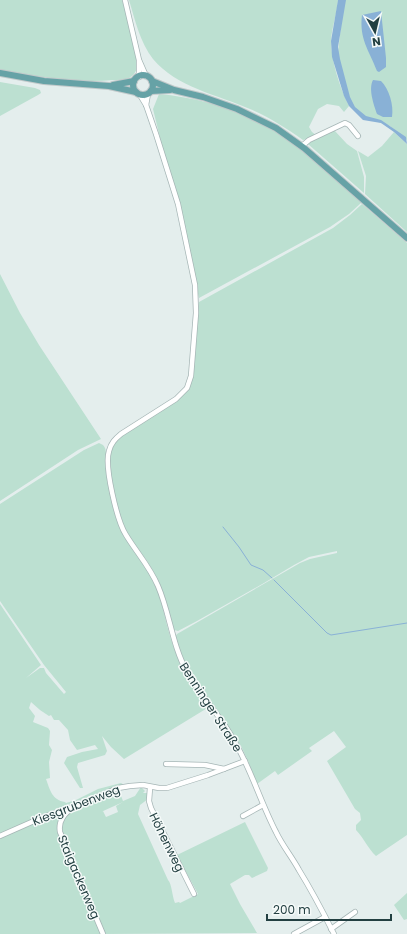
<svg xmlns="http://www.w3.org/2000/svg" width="407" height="934" font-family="Poppins,sans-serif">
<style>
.green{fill:#bce0d1;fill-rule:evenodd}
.water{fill:#89b1d6}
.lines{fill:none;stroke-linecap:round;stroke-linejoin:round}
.stream{stroke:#89b1d6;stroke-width:1}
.minor-casing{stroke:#a6b6b6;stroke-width:6}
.major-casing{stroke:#c1c9ca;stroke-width:8}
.minor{stroke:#fff;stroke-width:4.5}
.major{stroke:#66a2a6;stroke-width:6}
.labels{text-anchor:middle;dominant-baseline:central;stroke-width:3;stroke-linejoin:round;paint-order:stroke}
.street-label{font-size:12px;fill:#223f41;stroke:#f5faf9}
</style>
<rect width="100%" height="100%" fill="#e4eeed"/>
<g class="green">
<path d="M0 0H122C126 15 139 52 137 66 137 71 133 76 129 78 124 80 118 80 113 80 76 84 37 76 0 70Z"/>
<path d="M129 0H338C337 13 332 27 331 40 331 61 340 88 349 106L344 112 339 106 327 104 318 109 309 127 312 132 317 136 303 140C286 128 269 117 250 109 218 95 176 87 153 59 140 42 135 20 129 0Z"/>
<polygon points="344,0 407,0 407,140 390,126 369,119 354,108 344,85 338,52"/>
<polygon points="0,82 35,88 40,90 41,93 38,95 0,116"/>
<path d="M159 94C203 98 257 114 292 141 316 160 338 182 361 201V203L349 214 330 227 199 298 153 109Z"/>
<polygon points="334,130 347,144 357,151 364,177 364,193 308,144 310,141"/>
<polygon points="394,132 407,144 407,232 365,194 366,176 359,154 358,151 368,157 382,146"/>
<path d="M362 204 407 243V835L376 856C368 849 364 838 356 830V825L361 820 360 813 355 809 327 761 346 747 334 731 309 748 312 751 278 775 275 771 257 784 248 761 241 746 192 677 181 655 175 637 177 634 300 563 310 559 337 553V551L309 557 294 565 264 583 197 621 178 631 174 630C165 614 163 593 155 575 148 559 135 547 126 532 119 518 106 470 110 455 111 447 115 442 120 436L175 402 189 389 193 375 199 302 333 228 350 215Z"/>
<polygon points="0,274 20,313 39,345 101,439 78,450 0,501"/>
<path d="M99 443 103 445C108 450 105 458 106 465 108 483 112 504 118 521 125 544 145 562 155 584 162 601 165 619 170 636 178 663 191 686 209 707L124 759 111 747 102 736 107 751 105 755 78 763 77 767 83 788H80L64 763 67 757 82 752 98 749 95 745 77 750 70 740 68 730 59 720H54L51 715 49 716 40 710 31 702 29 708 35 716 33 722 48 728 50 731 49 745 52 750 49 762 50 778 46 779C50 790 52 800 65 802L66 803 76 800 98 789 121 783 124 785 109 789 50 812 0 835V604L41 665 26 678 40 668H44L46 673 64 694 66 692 44 665 0 601V504L84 450Z"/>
<path d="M141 787 145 791 143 793H147L148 799 140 805 138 814 168 880C172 884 172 896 175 903L179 902 180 903 198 894 177 855 245 822 268 868 267 871 252 878 249 875H245L230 884 240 904 257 933 104 934 60 830 64 817 75 809 119 791 123 801 135 796ZM123 802 116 806 118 812 106 817 103 811 101 812Z"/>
<path d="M68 810C61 817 57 821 58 831L102 934H0V837L44 818Z"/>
<polygon points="407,893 407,919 404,920 394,905"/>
</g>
<g class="water">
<polygon points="338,0 346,0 338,47 340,59 350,97 355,107 366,116 381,120 406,137 407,144 394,132 381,123 363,120 349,106 344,96 332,57 331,41"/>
<path d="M381 11 386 58V67L379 72 377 71C369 50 359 39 362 15Z"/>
<path d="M373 80 381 81C389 89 394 105 392 117H383L377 114C374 105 368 89 373 80Z"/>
</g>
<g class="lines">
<g class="stream">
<polyline points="223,527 239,547 251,565 263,570 272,578"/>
<polyline points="274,580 327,633 331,635 407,623"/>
</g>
<defs>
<g id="minor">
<polyline points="125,0 139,60 146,76"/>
<polyline points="139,77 139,61"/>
<path d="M140 95 146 105 156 134 178 204 195 285 196 313 191 376 187 388 176 399 121 434C115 439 111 443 109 451 104 466 117 521 126 535 137 553 150 567 158 586 170 614 172 645 187 672 201 697 223 718 236 744 252 772 261 803 276 832 282 845 292 857 299 870 312 891 323 912 334 934"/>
<polyline points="146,105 148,94"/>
<polyline points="302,146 309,140 345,123 349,125 358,136"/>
<polyline points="166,764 205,765 224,769"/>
<polyline points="150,788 149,801 151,808 194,894"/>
<path d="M74 807C65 813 58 820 60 832L103 934"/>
<polyline points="243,816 263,805"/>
<polyline points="0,836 43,817 78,805 118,788 130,786 143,785 159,788 167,788 208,775 245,761"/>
<polyline points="331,929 355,912"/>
<polyline points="294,934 325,917"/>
</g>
<g id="major">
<polyline points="0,73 44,81 109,86 136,92"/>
<circle cx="143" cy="85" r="10"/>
<polyline points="152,81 174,90 203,97 237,109 276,128 304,148 407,238"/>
<polyline points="113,85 134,81"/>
<polyline points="151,91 170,90"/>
</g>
</defs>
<use href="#minor" class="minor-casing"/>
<use href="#major" class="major-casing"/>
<use href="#minor" class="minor"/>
<use href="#major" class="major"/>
</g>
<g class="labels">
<g class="street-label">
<text transform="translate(211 707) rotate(57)">Benninger Straße</text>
<text transform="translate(76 805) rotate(-21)">Kiesgrubenweg</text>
<text transform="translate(167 842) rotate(64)">Höhenweg</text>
<text transform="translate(79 877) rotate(67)">Staigackerweg</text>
</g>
</g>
<g transform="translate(375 32) rotate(172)" stroke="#f5faf9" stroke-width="3" paint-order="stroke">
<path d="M0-3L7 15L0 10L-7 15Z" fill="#223f41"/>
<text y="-6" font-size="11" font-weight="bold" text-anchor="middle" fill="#223f41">N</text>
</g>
<path d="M267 914v6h124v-6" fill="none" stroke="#223f41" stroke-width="2"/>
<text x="273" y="914" font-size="12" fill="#223f41" stroke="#f5faf9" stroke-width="3" paint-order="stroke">200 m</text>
</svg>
